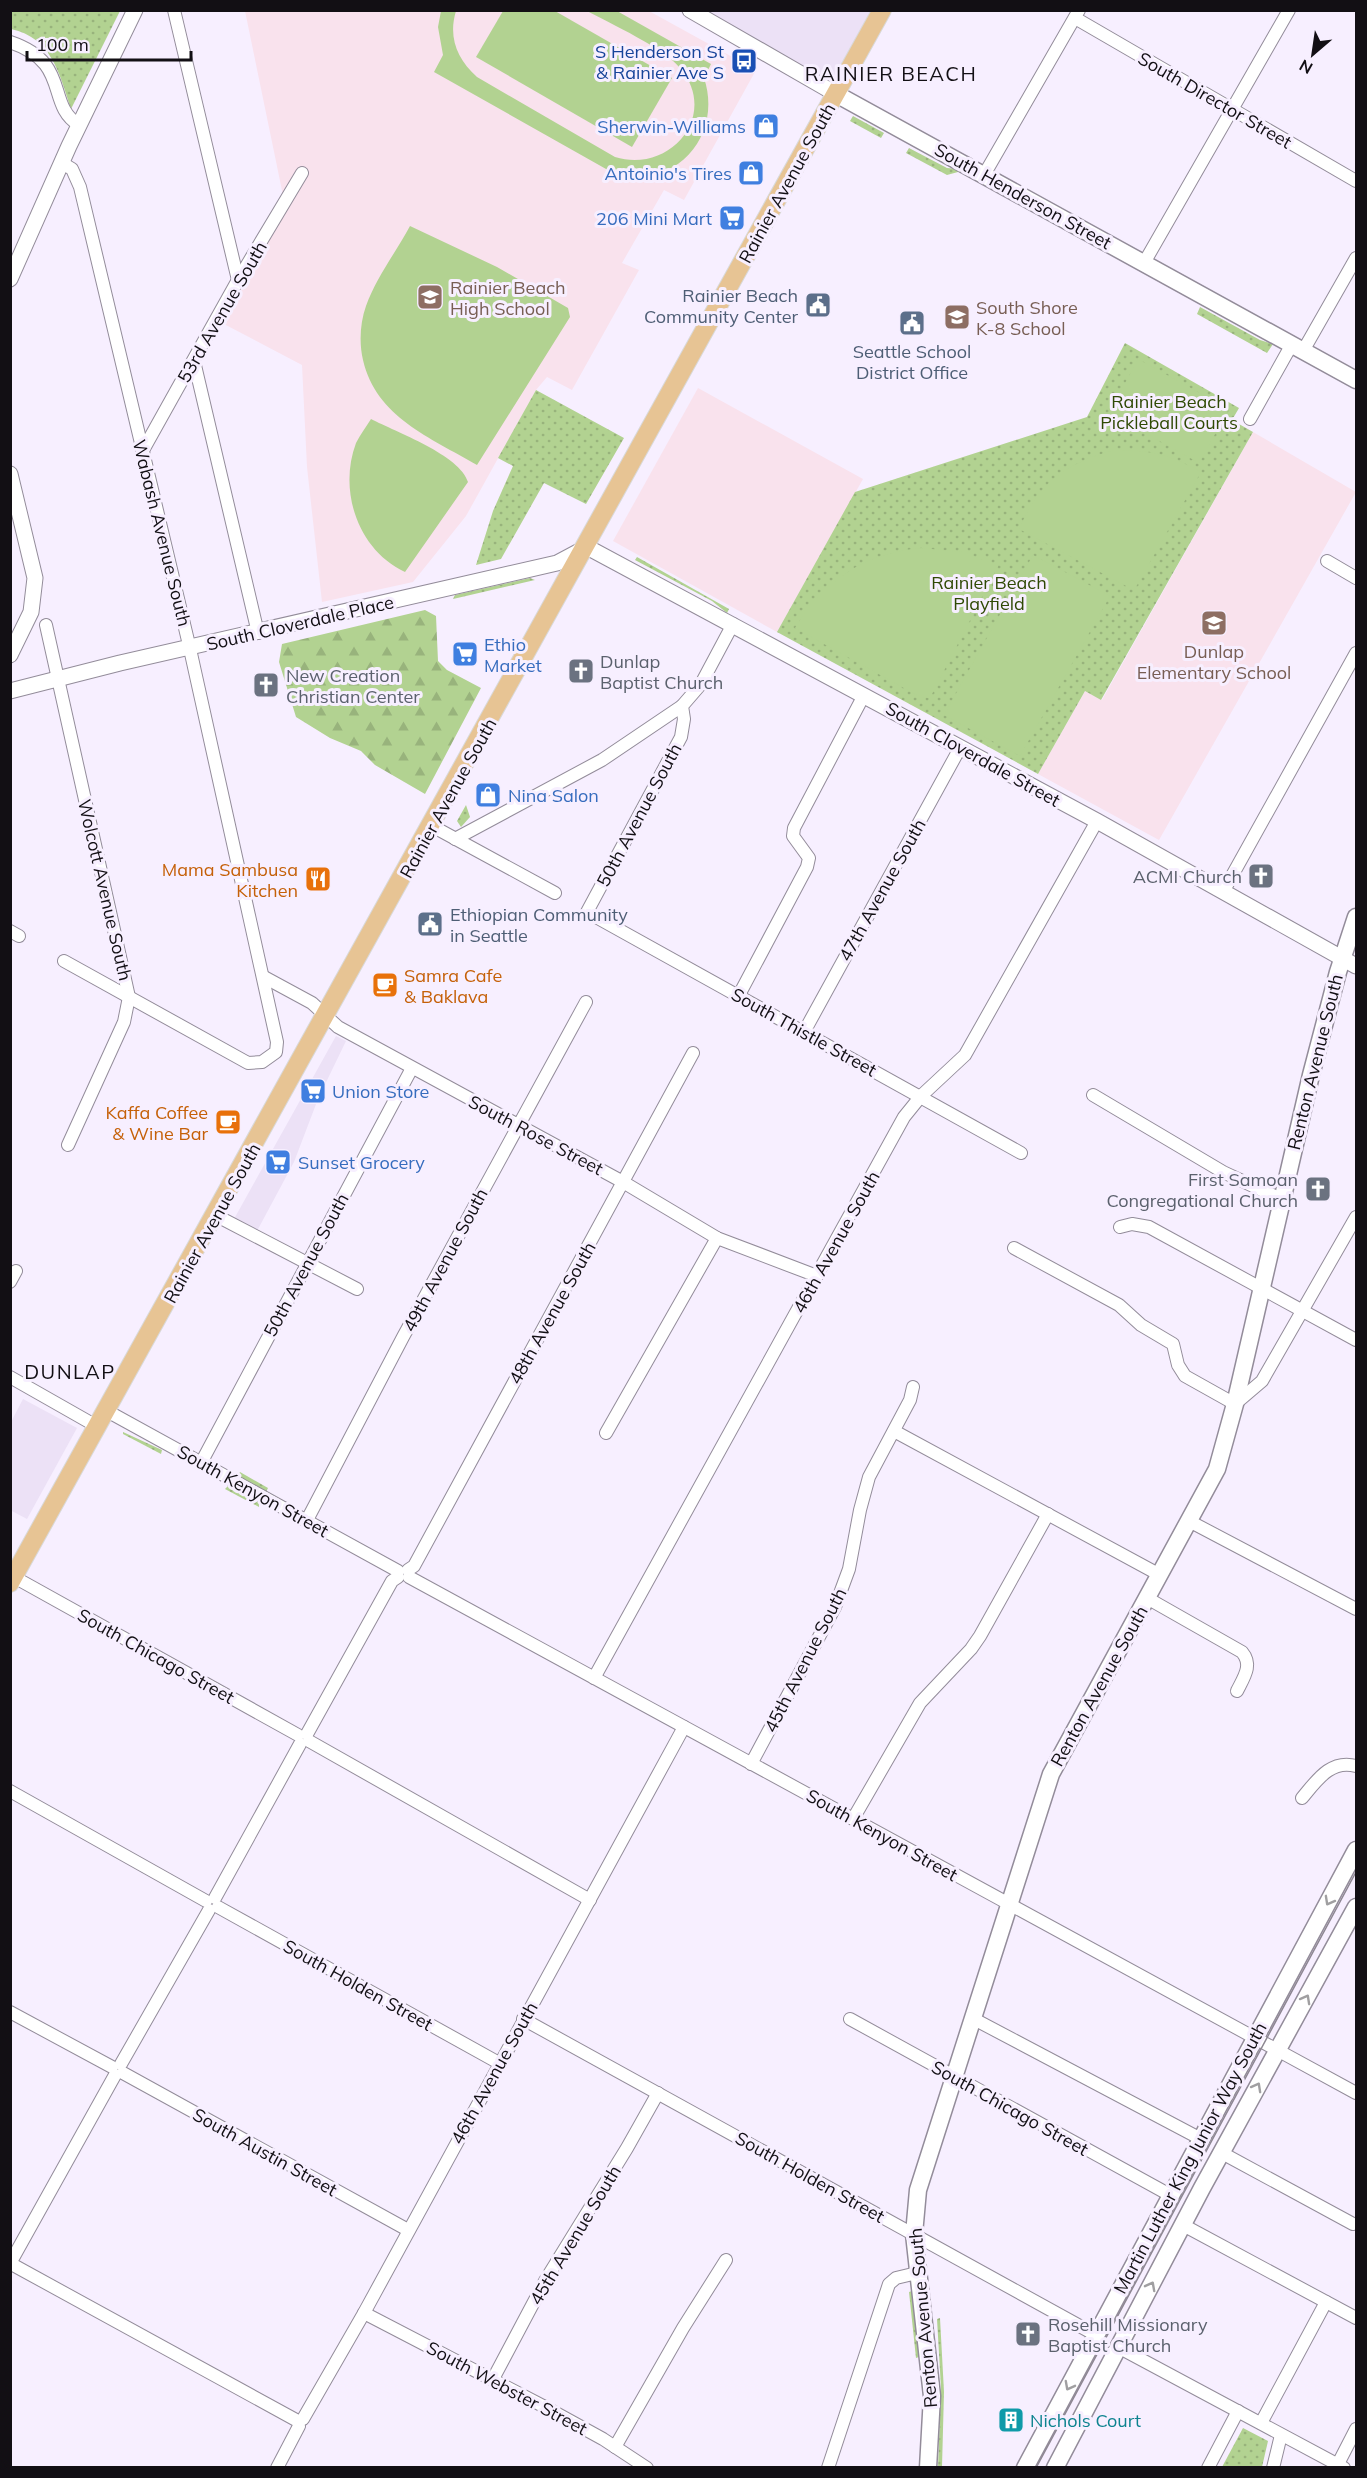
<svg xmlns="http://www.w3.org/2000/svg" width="1367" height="2478" font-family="Mulish,sans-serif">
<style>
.built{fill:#ece1f6}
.education{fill:#f9e2ed}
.grass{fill:url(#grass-dots)}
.forest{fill:url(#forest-firs)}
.garden{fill:#b2d291}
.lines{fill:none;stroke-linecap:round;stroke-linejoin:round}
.minor-casing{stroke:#938c9a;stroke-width:14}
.tertiary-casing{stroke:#938c9a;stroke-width:17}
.secondary-casing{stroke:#938c9a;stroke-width:19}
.primary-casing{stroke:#d9d9d9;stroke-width:20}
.minor{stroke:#fff;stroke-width:12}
.tertiary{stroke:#fff;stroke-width:15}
.secondary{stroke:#fff;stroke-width:16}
.primary{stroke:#e7c494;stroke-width:18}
.tram{stroke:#8d8792;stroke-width:1.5}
.oneway{stroke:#a09fa1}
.labels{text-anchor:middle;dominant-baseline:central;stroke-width:6;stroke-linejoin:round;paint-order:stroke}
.transit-label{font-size:18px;fill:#164399;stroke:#f7efff;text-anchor:end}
.street-label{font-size:18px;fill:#120f14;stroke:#f7efff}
.shop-label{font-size:18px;fill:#366cbe;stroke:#f7efff;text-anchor:start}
.education-label{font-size:18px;fill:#785e54;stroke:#f7efff;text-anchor:start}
.service-label{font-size:18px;fill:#4e5e75;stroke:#f7efff;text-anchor:end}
.park-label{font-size:18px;fill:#2f4904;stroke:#f7efff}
.worship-label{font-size:18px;fill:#5b616d;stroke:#f7efff;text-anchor:start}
.food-label{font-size:18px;fill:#c56008;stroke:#f7efff;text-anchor:end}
.culture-label{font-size:18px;fill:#0d838f;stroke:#f7efff;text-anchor:start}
.neighbourhood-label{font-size:20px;letter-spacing:1.5px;fill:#120f14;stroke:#f7efff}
</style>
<defs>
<pattern id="grass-dots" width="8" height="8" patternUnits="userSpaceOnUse" patternTransform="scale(1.5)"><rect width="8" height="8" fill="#b2d291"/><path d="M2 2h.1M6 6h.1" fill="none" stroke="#98b37c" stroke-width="1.8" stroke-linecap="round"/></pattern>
<pattern id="forest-firs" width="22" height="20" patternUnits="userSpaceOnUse" patternTransform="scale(1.5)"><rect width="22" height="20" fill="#b2d291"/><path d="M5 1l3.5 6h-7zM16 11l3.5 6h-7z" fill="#98b37c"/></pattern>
</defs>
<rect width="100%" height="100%" fill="#f7efff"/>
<g class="built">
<polygon points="696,11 876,11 834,88"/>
<polygon points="336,1036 346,1041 318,1099 294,1162 257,1231 234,1219"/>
<polygon points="23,1399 77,1428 27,1519 10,1510 11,1422"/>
</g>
<g class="education">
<polygon points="245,11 649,11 756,70 684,200 664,190 622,263 639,270 572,390 547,377 536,390 466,516 413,582 322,602 307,467 302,365 222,323 285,205"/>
<polygon points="698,388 863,479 777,632 613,541"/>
<polygon points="1253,432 1356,492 1159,840 1038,774 1085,691 1102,700"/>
</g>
<g class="grass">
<path d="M11 10 120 11 71 109C59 73 52 38 11 29Z"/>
<polygon points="853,116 884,133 881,138 850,121"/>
<polygon points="909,148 947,168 959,169 958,172 947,175 906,153"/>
<polygon points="1200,307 1260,340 1273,344 1267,353 1197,314"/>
<polygon points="1125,343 1239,408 1232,420 1253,432 1101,700 1085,691 1038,774 777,632 855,492 1087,417"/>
<polygon points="536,390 624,438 586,504 544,483 501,559 476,565 493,511 513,466 498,458"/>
<polygon points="637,557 729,609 727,613 712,601 635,560"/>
<polygon points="530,578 535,580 453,599 455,595"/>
<polygon points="466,805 470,817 461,827 457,821"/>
<polygon points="123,1432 162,1450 161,1454 123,1434"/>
<polygon points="240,1472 268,1488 266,1492 238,1476"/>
<polygon points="228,1486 259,1503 259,1507 225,1489"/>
<polygon points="912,2291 919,2357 916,2358 909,2292"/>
<polygon points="940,2318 944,2392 942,2467 938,2468 941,2388 937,2319"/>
<polygon points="1243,2428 1268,2441 1262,2467 1222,2467"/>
</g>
<polygon class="forest" points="425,610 436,616 438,661 447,670 481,688 425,794 375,765 361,751 330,738 296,717 279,662 282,644"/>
<g class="garden">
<path d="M441 11H456C448 37 457 59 477 77L615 157C670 174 720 115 680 68 664 48 611 24 587 11H617L711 64 704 78C722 131 682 185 624 175L622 178 434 72 443 55 438 27Z"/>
<polygon points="503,11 555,11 672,78 632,147 476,57"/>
<path d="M410 226 497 267 568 308 570 317 477 465C431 438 376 417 363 360 359 343 360 323 366 306 376 278 396 252 410 226Z"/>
<polygon points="1138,359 1229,409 1199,463 1109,413"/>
<path d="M371 419C396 432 460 455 468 482L405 572C358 550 338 491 356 443 360 435 366 427 371 419Z"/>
<path d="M1114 450C1150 450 1169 454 1201 472L1136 587H1128L1019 529C1040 481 1065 464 1114 450Z"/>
<path d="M921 548 963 552 998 566 930 698 920 697 795 628C823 580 866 553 921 548Z"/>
<polygon points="1033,555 1110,596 1020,756 944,715"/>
</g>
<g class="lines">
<defs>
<g id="minor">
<polyline points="174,10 238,280"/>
<polyline points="1075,18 1356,181"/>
<path d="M10 42C72 63 45 104 79 125"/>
<polyline points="62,163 72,169 80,187 190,649 277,1042 276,1052 262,1062 248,1063 64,961"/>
<polyline points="984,175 1079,10"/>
<polyline points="1144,263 1289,10"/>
<polyline points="1303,351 1356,258"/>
<polyline points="194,361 258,633"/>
<polyline points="1250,419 1292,344"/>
<polyline points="142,452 238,280 302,173"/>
<polyline points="1327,561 1356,578"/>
<polyline points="733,624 701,684 682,706 684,719 681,737 587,912 1021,1153"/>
<polyline points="46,625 129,997 124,1022 68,1145"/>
<polyline points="432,826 555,893"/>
<polyline points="455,839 602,760 682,706"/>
<polyline points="1223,892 1356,653"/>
<polyline points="10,931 19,936"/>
<polyline points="264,977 312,1003 338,1027 623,1182 717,1238 817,1276"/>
<polyline points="739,995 807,867 809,858 793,836 794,828 864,695"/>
<polyline points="804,1032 960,748"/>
<polyline points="1093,1095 1223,1172 1281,1199"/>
<polyline points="215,1215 357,1289"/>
<polyline points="1120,1227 1132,1224 1149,1227 1356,1340"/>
<polyline points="1014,1248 1119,1305 1141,1325 1173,1344 1178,1365 1185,1376 1235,1404 1262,1381 1356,1217"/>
<polyline points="10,1282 16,1271"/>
<polyline points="10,1377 98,1427"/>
<polyline points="107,1411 398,1571"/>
<polyline points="894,1431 1160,1575"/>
<polyline points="606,1433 717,1238"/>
<polyline points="201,1463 412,1068"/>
<polyline points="307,1520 403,1337 586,1002"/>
<polyline points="1189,1521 1356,1609"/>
<polyline points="408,1570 414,1566 693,1053"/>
<polyline points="14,1577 298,1735"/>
<polyline points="409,1577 1356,2093"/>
<path d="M1147 1598 1242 1652C1253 1665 1244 1677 1237 1691"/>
<polyline points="594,1678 904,1117 921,1096 965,1055 1097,821"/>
<polyline points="307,1734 392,1581 398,1577"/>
<polyline points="309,1741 590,1900"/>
<polyline points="751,1764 835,1607 849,1569 860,1510 869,1477 910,1400 913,1387"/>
<polyline points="10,1791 206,1901"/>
<path d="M1302 1798C1317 1780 1331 1759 1356 1766"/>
<polyline points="853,1819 920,1703 971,1649 980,1636 1048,1514"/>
<polyline points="215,1898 300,1744"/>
<polyline points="218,1907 499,2063"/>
<polyline points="10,2012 112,2067"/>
<polyline points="972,2018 1201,2139"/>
<polyline points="523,2019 1096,2335"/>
<polyline points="850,2019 1170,2195"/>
<polyline points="121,2064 209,1910"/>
<polyline points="123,2073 408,2230"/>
<polyline points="1222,2153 1353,2224"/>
<polyline points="1183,2225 1356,2318"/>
<polyline points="13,2258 115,2075"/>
<polyline points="15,2266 296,2420"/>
<polyline points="364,2313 543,2406 603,2439 647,2468"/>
<polyline points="1118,2347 1344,2468"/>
<polyline points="493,2379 545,2281 627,2148 658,2093"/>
<polyline points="303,2419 364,2313 684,1727"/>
<polyline points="1261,2423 1326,2302"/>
<polyline points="615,2447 683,2328 726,2260"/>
<polyline points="1338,2464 1356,2429"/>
<polyline points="277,2468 299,2426"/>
<polyline points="828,2468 889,2284 896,2278 917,2273"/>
<polyline points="1208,2468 1238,2411"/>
<polyline points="1273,2468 1281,2435"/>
</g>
<g id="tertiary">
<polyline points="690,10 836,94"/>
<polyline points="10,279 69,146 135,10"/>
<polyline points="10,474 35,578 31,612 10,655"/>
<polyline points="10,691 120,663 557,563 587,547 1097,821 1356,966"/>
</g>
<g id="secondary">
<polyline points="836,94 1356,380"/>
<polyline points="928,2468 932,2396 914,2234 918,2190 1051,1774 1217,1469 1235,1404 1311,1075 1338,972 1356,917"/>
<polyline points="1025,2468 1356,1850"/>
<polyline points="1055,2468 1202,2188 1356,1907"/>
</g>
<polyline id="primary" points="10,1583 882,10"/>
</defs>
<use href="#minor" class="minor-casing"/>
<use href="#tertiary" class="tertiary-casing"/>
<use href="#secondary" class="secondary-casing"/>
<use href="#primary" class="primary-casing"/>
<use href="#minor" class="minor"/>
<use href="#tertiary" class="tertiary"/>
<use href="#secondary" class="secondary"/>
<use href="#primary" class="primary"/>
<polyline class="tram" points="1036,2468 1356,1872"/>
</g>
<defs><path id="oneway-chevron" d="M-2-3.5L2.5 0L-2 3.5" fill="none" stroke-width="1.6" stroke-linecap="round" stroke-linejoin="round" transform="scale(1.5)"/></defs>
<g class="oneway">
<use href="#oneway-chevron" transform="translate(1329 1901) rotate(119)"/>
<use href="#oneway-chevron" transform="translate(1306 1999) rotate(-61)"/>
<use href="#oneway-chevron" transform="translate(1257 2087) rotate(-61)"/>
<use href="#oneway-chevron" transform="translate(1151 2286) rotate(-62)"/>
<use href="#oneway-chevron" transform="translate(1069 2386) rotate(118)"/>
</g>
<defs>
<symbol id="bus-square" viewBox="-11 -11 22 22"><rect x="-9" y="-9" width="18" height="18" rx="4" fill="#1a4fb4" stroke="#f7efff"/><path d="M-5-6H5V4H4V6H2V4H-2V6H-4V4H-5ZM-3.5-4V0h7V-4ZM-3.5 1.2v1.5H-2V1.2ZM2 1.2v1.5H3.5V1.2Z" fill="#fff"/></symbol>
<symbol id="shop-square" viewBox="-11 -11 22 22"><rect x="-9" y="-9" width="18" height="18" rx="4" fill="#3f7fe0" stroke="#f7efff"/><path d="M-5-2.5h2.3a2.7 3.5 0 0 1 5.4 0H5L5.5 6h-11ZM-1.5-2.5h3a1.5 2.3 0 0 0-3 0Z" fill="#fff"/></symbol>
<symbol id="supermarket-square" viewBox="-11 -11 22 22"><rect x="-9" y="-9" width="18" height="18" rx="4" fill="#3f7fe0" stroke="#f7efff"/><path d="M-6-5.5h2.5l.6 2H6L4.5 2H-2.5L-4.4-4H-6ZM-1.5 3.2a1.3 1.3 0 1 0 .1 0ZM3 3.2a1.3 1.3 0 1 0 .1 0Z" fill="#fff"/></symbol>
<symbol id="school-square" viewBox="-11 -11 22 22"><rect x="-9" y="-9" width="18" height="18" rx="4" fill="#8d6e63" stroke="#f7efff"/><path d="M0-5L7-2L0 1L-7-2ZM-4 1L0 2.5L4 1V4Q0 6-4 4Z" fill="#fff"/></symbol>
<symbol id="civic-square" viewBox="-11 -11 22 22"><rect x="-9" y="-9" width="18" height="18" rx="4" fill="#5c6f8a" stroke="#f7efff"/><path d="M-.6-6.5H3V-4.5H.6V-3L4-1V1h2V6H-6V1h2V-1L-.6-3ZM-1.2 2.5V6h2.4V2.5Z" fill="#fff"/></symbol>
<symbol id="church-square" viewBox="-11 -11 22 22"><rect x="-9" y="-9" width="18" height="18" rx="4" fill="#6b7280" stroke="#f7efff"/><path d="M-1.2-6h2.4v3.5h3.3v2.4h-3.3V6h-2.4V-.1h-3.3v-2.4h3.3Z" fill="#fff"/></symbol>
<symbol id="restaurant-square" viewBox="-11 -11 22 22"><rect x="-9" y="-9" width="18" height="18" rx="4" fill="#e8710a" stroke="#f7efff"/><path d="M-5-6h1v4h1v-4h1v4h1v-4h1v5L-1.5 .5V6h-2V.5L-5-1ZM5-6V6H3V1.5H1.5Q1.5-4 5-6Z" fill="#fff"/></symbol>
<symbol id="cafe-square" viewBox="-11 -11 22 22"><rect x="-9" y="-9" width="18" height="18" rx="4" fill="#e8710a" stroke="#f7efff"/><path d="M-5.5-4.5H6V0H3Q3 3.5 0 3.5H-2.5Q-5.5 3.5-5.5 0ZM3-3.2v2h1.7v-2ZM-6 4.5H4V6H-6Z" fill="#fff"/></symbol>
<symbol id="building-square" viewBox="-11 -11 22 22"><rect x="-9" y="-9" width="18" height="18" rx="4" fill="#0f9aa8" stroke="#f7efff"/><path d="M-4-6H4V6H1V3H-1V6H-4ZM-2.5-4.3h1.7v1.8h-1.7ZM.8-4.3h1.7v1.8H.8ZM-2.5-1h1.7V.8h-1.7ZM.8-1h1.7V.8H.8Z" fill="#fff"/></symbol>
</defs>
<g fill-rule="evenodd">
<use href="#bus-square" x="729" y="46" width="30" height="30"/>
<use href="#shop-square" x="751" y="111" width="30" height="30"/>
<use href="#shop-square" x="736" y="158" width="30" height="30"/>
<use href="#supermarket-square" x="717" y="203" width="30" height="30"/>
<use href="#school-square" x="415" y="282" width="30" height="30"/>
<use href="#civic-square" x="803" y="290" width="30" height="30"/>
<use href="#school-square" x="942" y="302" width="30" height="30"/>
<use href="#civic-square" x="897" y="308" width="30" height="30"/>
<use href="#school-square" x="1199" y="608" width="30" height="30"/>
<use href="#supermarket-square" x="450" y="639" width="30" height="30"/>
<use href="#church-square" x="566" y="656" width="30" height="30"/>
<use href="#church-square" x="251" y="670" width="30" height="30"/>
<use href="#shop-square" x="473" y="780" width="30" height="30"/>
<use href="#church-square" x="1246" y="861" width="30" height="30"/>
<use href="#restaurant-square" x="303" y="864" width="30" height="30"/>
<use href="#civic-square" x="415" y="909" width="30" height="30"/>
<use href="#cafe-square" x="370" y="970" width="30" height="30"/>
<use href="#supermarket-square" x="298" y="1076" width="30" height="30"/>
<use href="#cafe-square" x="213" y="1107" width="30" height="30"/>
<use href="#supermarket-square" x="263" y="1147" width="30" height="30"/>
<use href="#church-square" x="1303" y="1174" width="30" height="30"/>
<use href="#church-square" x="1013" y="2319" width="30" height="30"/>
<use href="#building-square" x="996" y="2405" width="30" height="30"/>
</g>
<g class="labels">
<g class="transit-label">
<text x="724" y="51">S Henderson St<tspan x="724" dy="21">&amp; Rainier Ave S</tspan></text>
</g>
<g class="street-label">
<text transform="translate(1215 100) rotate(30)">South Director Street</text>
<text transform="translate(787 183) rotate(-61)">Rainier Avenue South</text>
<text transform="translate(1023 196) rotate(29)">South Henderson Street</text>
<text transform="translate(222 312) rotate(-60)">53rd Avenue South</text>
<text transform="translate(162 533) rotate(76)">Wabash Avenue South</text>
<text transform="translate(300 623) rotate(-13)">South Cloverdale Place</text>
<text transform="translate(973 754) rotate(29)">South Cloverdale Street</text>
<text transform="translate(448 798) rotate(-61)">Rainier Avenue South</text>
<text transform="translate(639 815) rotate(-62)">50th Avenue South</text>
<text transform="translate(105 890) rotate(77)">Wolcott Avenue South</text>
<text transform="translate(882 890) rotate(-61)">47th Avenue South</text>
<text transform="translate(804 1032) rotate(29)">South Thistle Street</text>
<text transform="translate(1315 1062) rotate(-76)">Renton Avenue South</text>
<text transform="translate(536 1135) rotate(28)">South Rose Street</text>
<text transform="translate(212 1223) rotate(-61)">Rainier Avenue South</text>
<text transform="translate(836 1242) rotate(-61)">46th Avenue South</text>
<text transform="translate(445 1260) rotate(-62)">49th Avenue South</text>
<text transform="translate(306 1265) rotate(-62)">50th Avenue South</text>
<text transform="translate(552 1313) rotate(-61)">48th Avenue South</text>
<text transform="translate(253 1491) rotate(29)">South Kenyon Street</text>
<text transform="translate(156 1656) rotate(29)">South Chicago Street</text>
<text transform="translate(805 1660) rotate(-63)">45th Avenue South</text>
<text transform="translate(1099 1686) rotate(-61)">Renton Avenue South</text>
<text transform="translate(882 1835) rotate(29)">South Kenyon Street</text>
<text transform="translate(358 1985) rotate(29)">South Holden Street</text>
<text transform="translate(494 2073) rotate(-61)">46th Avenue South</text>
<text transform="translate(1010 2108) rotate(29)">South Chicago Street</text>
<text transform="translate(265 2152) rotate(29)">South Austin Street</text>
<text transform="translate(1190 2158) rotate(-62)">Martin Luther King Junior Way South</text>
<text transform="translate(810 2177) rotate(29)">South Holden Street</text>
<text transform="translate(575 2235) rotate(-59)">45th Avenue South</text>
<text transform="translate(923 2318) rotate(-95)">Renton Avenue South</text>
<text transform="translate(507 2388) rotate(28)">South Webster Street</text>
</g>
<g class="shop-label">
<text x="746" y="126" text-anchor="end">Sherwin-Williams</text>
<text x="732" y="173" text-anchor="end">Antoinio's Tires</text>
<text x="712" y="218" text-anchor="end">206 Mini Mart</text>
<text x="484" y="644">Ethio<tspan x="484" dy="21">Market</tspan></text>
<text x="508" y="795">Nina Salon</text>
<text x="332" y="1091">Union Store</text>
<text x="298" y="1162">Sunset Grocery</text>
</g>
<g class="education-label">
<text x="450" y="287">Rainier Beach<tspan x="450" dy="21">High School</tspan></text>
<text x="976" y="307">South Shore<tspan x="976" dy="21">K-8 School</tspan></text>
<text x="1214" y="651" text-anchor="middle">Dunlap<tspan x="1214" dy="21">Elementary School</tspan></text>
</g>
<g class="service-label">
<text x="798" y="295">Rainier Beach<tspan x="798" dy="21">Community Center</tspan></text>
<text x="912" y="351" text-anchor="middle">Seattle School<tspan x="912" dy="21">District Office</tspan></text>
<text x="450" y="914" text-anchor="start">Ethiopian Community<tspan x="450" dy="21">in Seattle</tspan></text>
</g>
<g class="park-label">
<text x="1169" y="401">Rainier Beach<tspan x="1169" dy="21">Pickleball Courts</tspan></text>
<text x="989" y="582">Rainier Beach<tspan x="989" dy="21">Playfield</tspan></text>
</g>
<g class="worship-label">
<text x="600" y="661">Dunlap<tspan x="600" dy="21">Baptist Church</tspan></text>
<text x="286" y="675">New Creation<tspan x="286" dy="21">Christian Center</tspan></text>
<text x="1242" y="876" text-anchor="end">ACMI Church</text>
<text x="1298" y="1179" text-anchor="end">First Samoan<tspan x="1298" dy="21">Congregational Church</tspan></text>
<text x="1048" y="2324">Rosehill Missionary<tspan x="1048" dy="21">Baptist Church</tspan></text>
</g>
<g class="food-label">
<text x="298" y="869">Mama Sambusa<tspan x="298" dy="21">Kitchen</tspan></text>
<text x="404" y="975" text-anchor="start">Samra Cafe<tspan x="404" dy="21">&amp; Baklava</tspan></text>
<text x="208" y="1112">Kaffa Coffee<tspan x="208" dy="21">&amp; Wine Bar</tspan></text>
</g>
<g class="culture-label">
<text x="1030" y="2420">Nichols Court</text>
</g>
<g class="neighbourhood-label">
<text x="891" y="73">RAINIER BEACH</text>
<text x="70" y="1371">DUNLAP</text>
</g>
</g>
<rect width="1367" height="2478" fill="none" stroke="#120f14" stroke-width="24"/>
<g transform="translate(1313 54) rotate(209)" stroke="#f7efff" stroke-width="4.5" paint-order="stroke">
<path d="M0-4.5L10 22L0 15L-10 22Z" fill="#120f14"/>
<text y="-9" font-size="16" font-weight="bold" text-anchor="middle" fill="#120f14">N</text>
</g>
<path d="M27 51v9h164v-9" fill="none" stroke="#120f14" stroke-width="3"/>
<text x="36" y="51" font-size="18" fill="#120f14" stroke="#f7efff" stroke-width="4.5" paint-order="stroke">100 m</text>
</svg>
